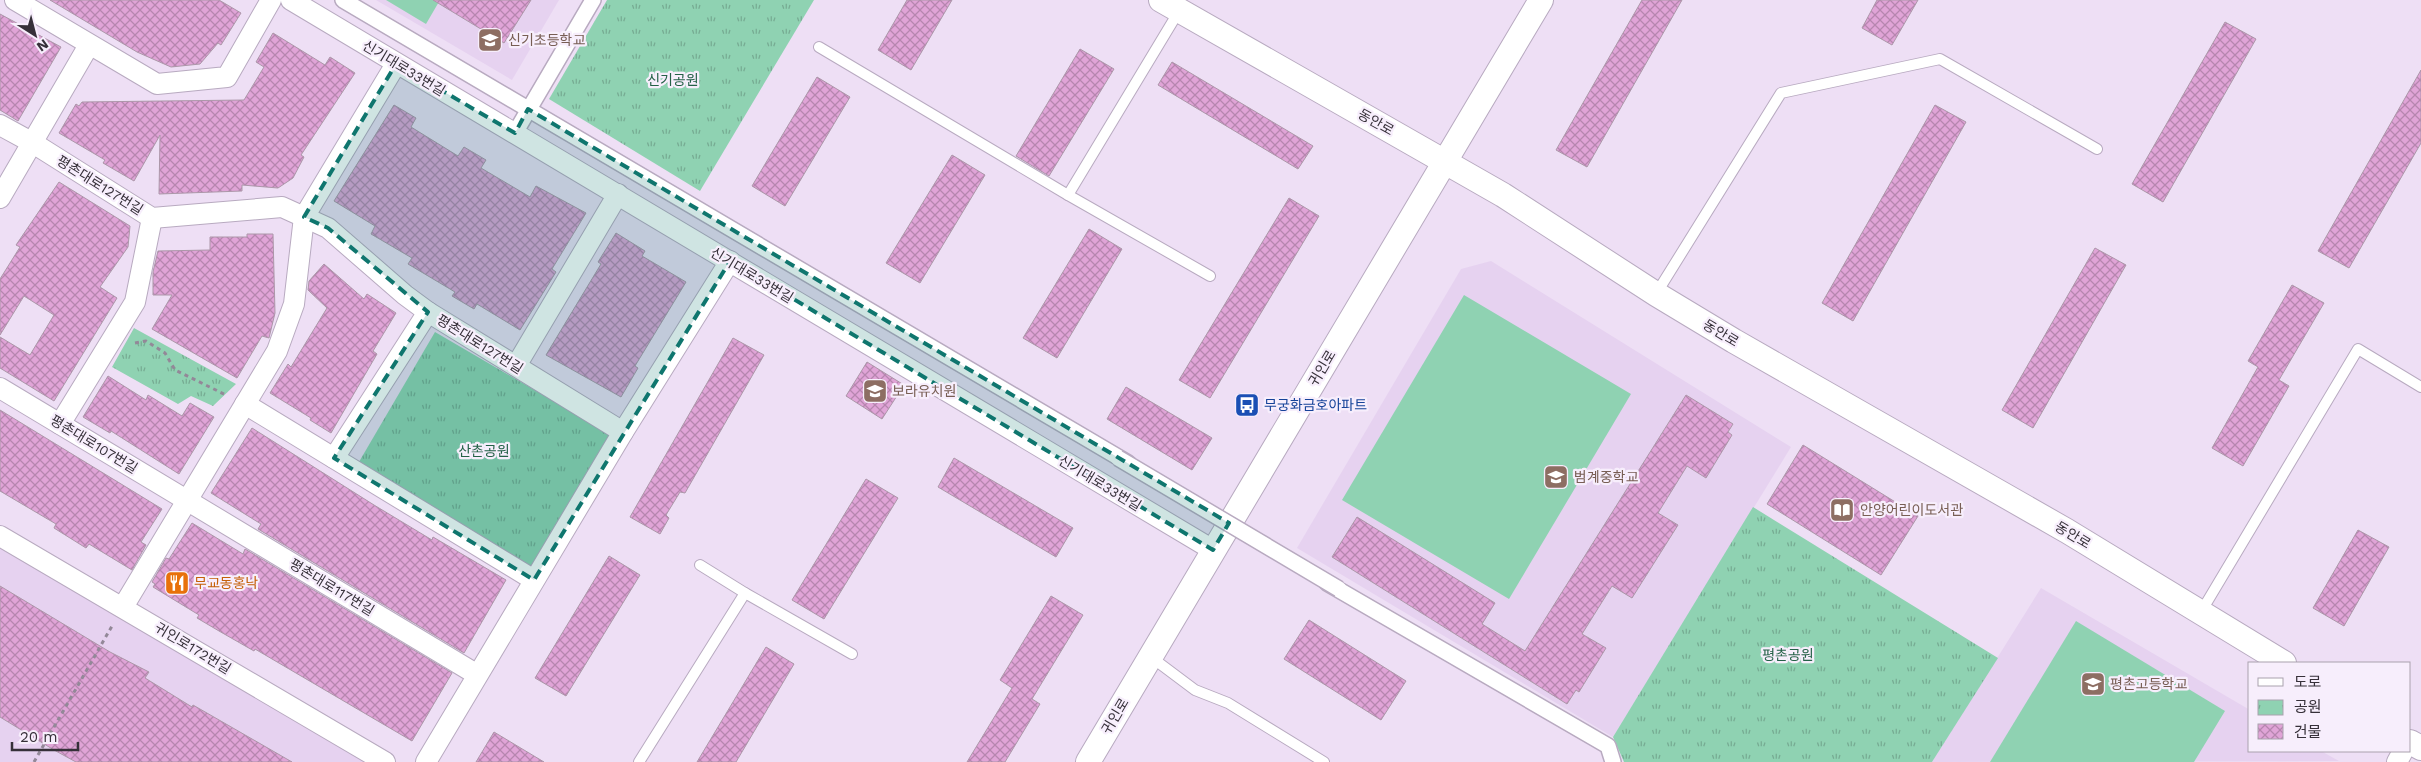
<svg xmlns="http://www.w3.org/2000/svg" width="2421" height="762" font-family="'Work Sans','Noto Sans KR',sans-serif">
<style>
.built{fill:#e6d2f0}
.grass{fill:#8fd2b2}
.park{fill:url(#park-tufts)}
.building{fill:url(#building-cross-hatch);stroke:#ac97a9}
.lines{fill:none;stroke-linecap:round;stroke-linejoin:round}
.service-casing{stroke:#b8aac0;stroke-width:12}
.pedestrian-casing{stroke:#b8aac0;stroke-width:18}
.minor-casing{stroke:#b8aac0;stroke-width:22}
.tertiary-casing{stroke:#b8aac0;stroke-width:26}
.path{stroke:#938898;stroke-width:3;stroke-dasharray:4 4;stroke-linecap:butt}
.service{stroke:#fff;stroke-width:10}
.pedestrian{stroke:#fff;stroke-width:15}
.minor{stroke:#fff;stroke-width:20}
.tertiary{stroke:#fff;stroke-width:24}
.pedestrian-bridge-casing{stroke:#b8aac0;stroke-width:18;stroke-linecap:butt}
.pedestrian-bridge{stroke:#fff;stroke-width:15}
.marked{fill:#0f766e;fill-opacity:0.2;stroke:#0f766e;stroke-width:4;stroke-dasharray:10 6;stroke-linejoin:round}
.labels{text-anchor:middle;dominant-baseline:central;stroke-width:4.5;stroke-linejoin:round;paint-order:stroke}
.education-label{font-size:14px;fill:#785e54;stroke:#f7eefc;text-anchor:start}
.street-label{font-size:14px;fill:#363039;stroke:#f7eefc}
.park-label{font-size:14px;fill:#246147;stroke:#f7eefc}
.transit-label{font-size:14px;fill:#164399;stroke:#f7eefc;text-anchor:start}
.food-label{font-size:14px;fill:#c56008;stroke:#f7eefc;text-anchor:start}
</style>
<defs>
<pattern id="park-tufts" width="24" height="20" patternUnits="userSpaceOnUse" patternTransform="scale(1.25)"><rect width="24" height="20" fill="#8fd2b2"/><path d="M3 7l-1-3M5 7V3M7 7l1-3M15 17l-1-3M17 17v-4M19 17l1-3" fill="none" stroke="#76ab92"/></pattern>
<pattern id="building-cross-hatch" width="8" height="8" patternUnits="userSpaceOnUse" patternTransform="scale(1.25)"><rect width="8" height="8" fill="#e0a4d7"/><path d="M0 0l8 8M0 8l8-8" fill="none" stroke="#b686af"/></pattern>
</defs>
<rect width="100%" height="100%" fill="#eedff5"/>
<g class="built">
<polygon points="376,0 559,0 512,80"/>
<polygon points="1491,261 1791,447 1613,737 1297,548 1461,269"/>
<polygon points="0,544 374,762 0,762"/>
<polygon points="2041,588 2250,710 2250,751 2321,751 2339,761 1932,762"/>
</g>
<g class="grass">
<polygon points="386,0 440,0 426,24"/>
<polygon points="1464,295 1631,394 1509,599 1342,500"/>
<polygon points="2076,621 2225,711 2194,762 1990,762"/>
</g>
<g class="park">
<polygon points="607,0 814,0 700,191 549,99"/>
<polygon points="134,328 236,384 213,406 191,396 178,404 112,367"/>
<polygon points="435,332 612,435 534,569 356,467"/>
<polygon points="1753,507 1998,658 1932,762 1624,762 1613,737"/>
</g>
<g class="building">
<polygon points="50,0 219,0 241,13 221,45 218,43 200,64 171,67 137,52"/>
<polygon points="433,0 531,0 504,43"/>
<polygon points="907,0 952,0 911,70 878,50"/>
<polygon points="1642,0 1682,0 1587,167 1556,150"/>
<polygon points="1877,0 1918,0 1892,45 1862,28"/>
<polygon points="0,14 61,47 18,121 0,110"/>
<polygon points="2225,22 2256,39 2163,202 2132,184"/>
<polygon points="273,33 325,65 330,57 355,73 301,155 304,157 293,178 278,188 242,185 242,191 159,194 160,135 134,181 103,163 105,160 59,133 76,104 79,106 82,102 244,100 264,67 256,62"/>
<polygon points="1080,49 1114,69 1049,176 1016,156"/>
<polygon points="1172,62 1313,146 1298,169 1158,85"/>
<polygon points="2421,70 2421,143 2349,268 2318,251"/>
<polygon points="817,77 850,97 785,206 752,186"/>
<polygon points="394,105 416,118 411,127 458,156 464,147 486,160 481,168 530,197 536,186 586,213 552,269 556,272 520,330 477,304 474,309 452,296 455,292 408,264 412,258 371,234 375,226 334,201"/>
<polygon points="1935,105 1966,122 1853,321 1822,303"/>
<polygon points="952,155 985,175 920,283 886,263"/>
<polygon points="59,182 130,226 128,247 100,287 117,298 54,401 0,368 0,337 30,355 54,315 24,296 0,335 0,279 20,247 16,245"/>
<polygon points="1289,198 1319,216 1210,398 1179,380"/>
<polygon points="1089,229 1122,249 1057,358 1023,338"/>
<polygon points="616,233 645,251 642,256 686,282 635,366 638,368 621,397 546,355 601,264 598,262"/>
<polygon points="247,234 273,234 275,313 269,338 262,336 237,378 152,329 172,295 153,295 153,272 158,251 210,250 210,237 247,237"/>
<polygon points="2095,248 2126,265 2033,428 2002,410"/>
<polygon points="324,264 364,299 367,294 396,313 373,351 377,354 331,433 310,420 311,418 270,393 288,364 291,367 327,308 308,290 309,281"/>
<polygon points="2292,285 2324,303 2279,380 2289,386 2243,466 2212,448 2258,367 2248,361"/>
<polygon points="733,338 764,355 685,493 680,492 666,515 669,518 660,534 630,517"/>
<polygon points="867,362 904,385 882,419 846,396"/>
<polygon points="108,376 146,400 148,395 182,416 190,403 214,417 179,474 111,431 110,433 83,417"/>
<polygon points="1126,387 1212,438 1192,470 1107,419"/>
<polygon points="1686,395 1733,424 1728,432 1732,435 1706,478 1687,466 1658,513 1678,525 1632,598 1612,586 1582,634 1606,648 1579,692 1576,690 1567,704 1332,557 1357,517 1495,603 1482,624 1525,651"/>
<polygon points="0,410 162,509 141,542 146,545 132,570 89,544 86,548 54,528 56,524 0,491"/>
<polygon points="252,428 374,505 432,540 433,537 506,580 464,653 258,529 261,524 211,493"/>
<polygon points="1803,445 1918,516 1881,575 1767,504"/>
<polygon points="954,458 1073,528 1056,557 938,487"/>
<polygon points="866,479 898,498 824,619 792,600"/>
<polygon points="192,523 243,554 245,549 452,673 412,741 255,649 254,651 219,631 197,618 199,615 153,587 155,584 152,582 166,558 169,559"/>
<polygon points="2358,530 2389,547 2344,626 2313,608"/>
<polygon points="609,556 640,575 566,696 535,678"/>
<polygon points="0,586 110,652 149,672 145,678 192,707 193,705 292,762 76,762 54,750 0,717"/>
<polygon points="1051,596 1083,615 1032,699 1040,704 1005,762 967,762 1012,688 1000,680"/>
<polygon points="1309,620 1406,681 1381,720 1284,659"/>
<polygon points="766,647 794,664 736,762 697,762"/>
<polygon points="494,732 544,762 476,762"/>
</g>
<g class="lines">
<defs>
<g id="service">
<polyline points="819,47 1068,195 1210,276"/>
<polyline points="1068,195 1179,11"/>
<polyline points="1656,294 1781,93 1940,59 2097,149"/>
<polyline points="700,565 745,593"/>
<polyline points="2201,612 2358,349 2421,387"/>
<polyline points="1151,657 1195,690 1228,703 1324,762"/>
<polyline points="639,762 745,593 852,654"/>
</g>
<g id="pedestrian">
<polyline points="343,0 1128,463"/>
<polyline points="515,133 593,0"/>
<polyline points="1327,583 1608,746 1613,762"/>
</g>
<g id="minor">
<polyline points="15,0 157,84 227,77 271,0"/>
<polyline points="291,0 1213,550"/>
<polyline points="0,125 33,143 152,218 282,207 304,217 328,228 405,295 428,312 623,432"/>
<polyline points="0,198 89,45"/>
<polyline points="516,366 618,194"/>
<polyline points="0,388 476,674"/>
<polyline points="245,404 534,580"/>
<polyline points="60,424 135,302 152,218"/>
<polyline points="334,458 428,312"/>
<polyline points="0,536 385,762"/>
<polyline points="123,607 277,351 294,304 304,217 396,64"/>
<polyline points="426,762 623,432 730,261"/>
<polyline points="2397,762 2403,751"/>
</g>
<g id="tertiary">
<polyline points="1161,0 1503,195 1656,294 1734,341 2067,531 2284,663"/>
<polyline points="2410,742 2421,748"/>
<polyline points="1088,762 1541,0"/>
</g>
</defs>
<use href="#service" class="service-casing"/>
<use href="#pedestrian" class="pedestrian-casing"/>
<use href="#minor" class="minor-casing"/>
<use href="#tertiary" class="tertiary-casing"/>
<g class="path">
<polyline points="135,343 146,341 165,353 175,370 226,395"/>
<polyline points="34,762 112,626"/>
</g>
<use href="#service" class="service"/>
<use href="#pedestrian" class="pedestrian"/>
<use href="#minor" class="minor"/>
<use href="#tertiary" class="tertiary"/>
<defs>
<polyline id="pedestrian-bridge" points="1118,458 1339,589"/>
</defs>
<use href="#pedestrian-bridge" class="pedestrian-bridge-casing"/>
<use href="#pedestrian-bridge" class="pedestrian-bridge"/>
</g>
<path class="marked" d="M396 64 515 133 528 109 1229 523 1213 550 730 261 534 580 334 458 428 312 328 228 304 217Z"/>
<defs>
<symbol id="school-square" viewBox="-11 -11 22 22"><rect x="-9" y="-9" width="18" height="18" rx="4" fill="#8d6e63" stroke="#f7eefc"/><path d="M0-5L7-2L0 1L-7-2ZM-4 1L0 2.5L4 1V4Q0 6-4 4Z" fill="#fff"/></symbol>
<symbol id="bus-square" viewBox="-11 -11 22 22"><rect x="-9" y="-9" width="18" height="18" rx="4" fill="#1a4fb4" stroke="#f7eefc"/><path d="M-5-6H5V4H4V6H2V4H-2V6H-4V4H-5ZM-3.5-4V0h7V-4ZM-3.5 1.2v1.5H-2V1.2ZM2 1.2v1.5H3.5V1.2Z" fill="#fff"/></symbol>
<symbol id="library-square" viewBox="-11 -11 22 22"><rect x="-9" y="-9" width="18" height="18" rx="4" fill="#8d6e63" stroke="#f7eefc"/><path d="M-6-4Q-3-5.5-.7-3.5V5Q-3 3-6 4ZM6-4Q3-5.5 .7-3.5V5Q3 3 6 4Z" fill="#fff"/></symbol>
<symbol id="restaurant-square" viewBox="-11 -11 22 22"><rect x="-9" y="-9" width="18" height="18" rx="4" fill="#e8710a" stroke="#f7eefc"/><path d="M-5-6h1v4h1v-4h1v4h1v-4h1v5L-1.5 .5V6h-2V.5L-5-1ZM5-6V6H3V1.5H1.5Q1.5-4 5-6Z" fill="#fff"/></symbol>
</defs>
<g fill-rule="evenodd">
<use href="#school-square" x="476" y="26" width="28" height="28"/>
<use href="#school-square" x="861" y="377" width="28" height="28"/>
<use href="#bus-square" x="1233" y="391" width="28" height="28"/>
<use href="#school-square" x="1542" y="463" width="28" height="28"/>
<use href="#library-square" x="1828" y="496" width="28" height="28"/>
<use href="#restaurant-square" x="163" y="569" width="28" height="28"/>
<use href="#school-square" x="2079" y="670" width="28" height="28"/>
</g>
<g class="labels">
<g class="education-label">
<text x="508" y="40">신기초등학교</text>
<text x="892" y="391">보라유치원</text>
<text x="1574" y="477">범계중학교</text>
<text x="1860" y="510">안양어린이도서관</text>
<text x="2110" y="684">평촌고등학교</text>
</g>
<g class="street-label">
<text transform="translate(404 68) rotate(31)">신기대로33번길</text>
<text transform="translate(1376 122) rotate(29)">동안로</text>
<text transform="translate(100 185) rotate(32)">평촌대로127번길</text>
<text transform="translate(752 275) rotate(31)">신기대로33번길</text>
<text transform="translate(1721 333) rotate(31)">동안로</text>
<text transform="translate(480 344) rotate(32)">평촌대로127번길</text>
<text transform="translate(1322 368) rotate(-59)">귀인로</text>
<text transform="translate(94 444) rotate(31)">평촌대로107번길</text>
<text transform="translate(1100 483) rotate(31)">신기대로33번길</text>
<text transform="translate(2073 535) rotate(31)">동안로</text>
<text transform="translate(332 587) rotate(31)">평촌대로117번길</text>
<text transform="translate(193 648) rotate(31)">귀인로172번길</text>
<text transform="translate(1115 716) rotate(-59)">귀인로</text>
</g>
<g class="park-label">
<text x="673" y="80">신기공원</text>
<text x="484" y="451">산촌공원</text>
<text x="1788" y="655">평촌공원</text>
</g>
<g class="transit-label">
<text x="1264" y="405">무궁화금호아파트</text>
</g>
<g class="food-label">
<text x="194" y="583">무교동홍낙</text>
</g>
</g>
<rect x="2248" y="662" width="162" height="90" fill="#f7eefc" stroke="#aaa2ae"/>
<rect x="2258" y="678" width="25" height="8" fill="#ffffff" stroke="#aaa2ae"/>
<text x="2294" y="687" font-size="15" fill="#363039">도로</text>
<rect x="2258" y="700" width="25" height="15" fill="url(#park-tufts)" stroke="#aaa2ae"/>
<text x="2294" y="712" font-size="15" fill="#363039">공원</text>
<rect x="2258" y="724" width="25" height="15" fill="url(#building-cross-hatch)" stroke="#aaa2ae"/>
<text x="2294" y="737" font-size="15" fill="#363039">건물</text>
<g transform="translate(35 35) rotate(144)" stroke="#f7eefc" stroke-width="4" paint-order="stroke">
<path d="M0-4L9 19L0 12L-9 19Z" fill="#363039"/>
<text y="-8" font-size="14" font-weight="bold" text-anchor="middle" fill="#363039">N</text>
</g>
<path d="M12 742v8h66v-8" fill="none" stroke="#363039" stroke-width="2.5"/>
<text x="20" y="742" font-size="15" fill="#363039" stroke="#f7eefc" stroke-width="4" paint-order="stroke">20 m</text>
</svg>
